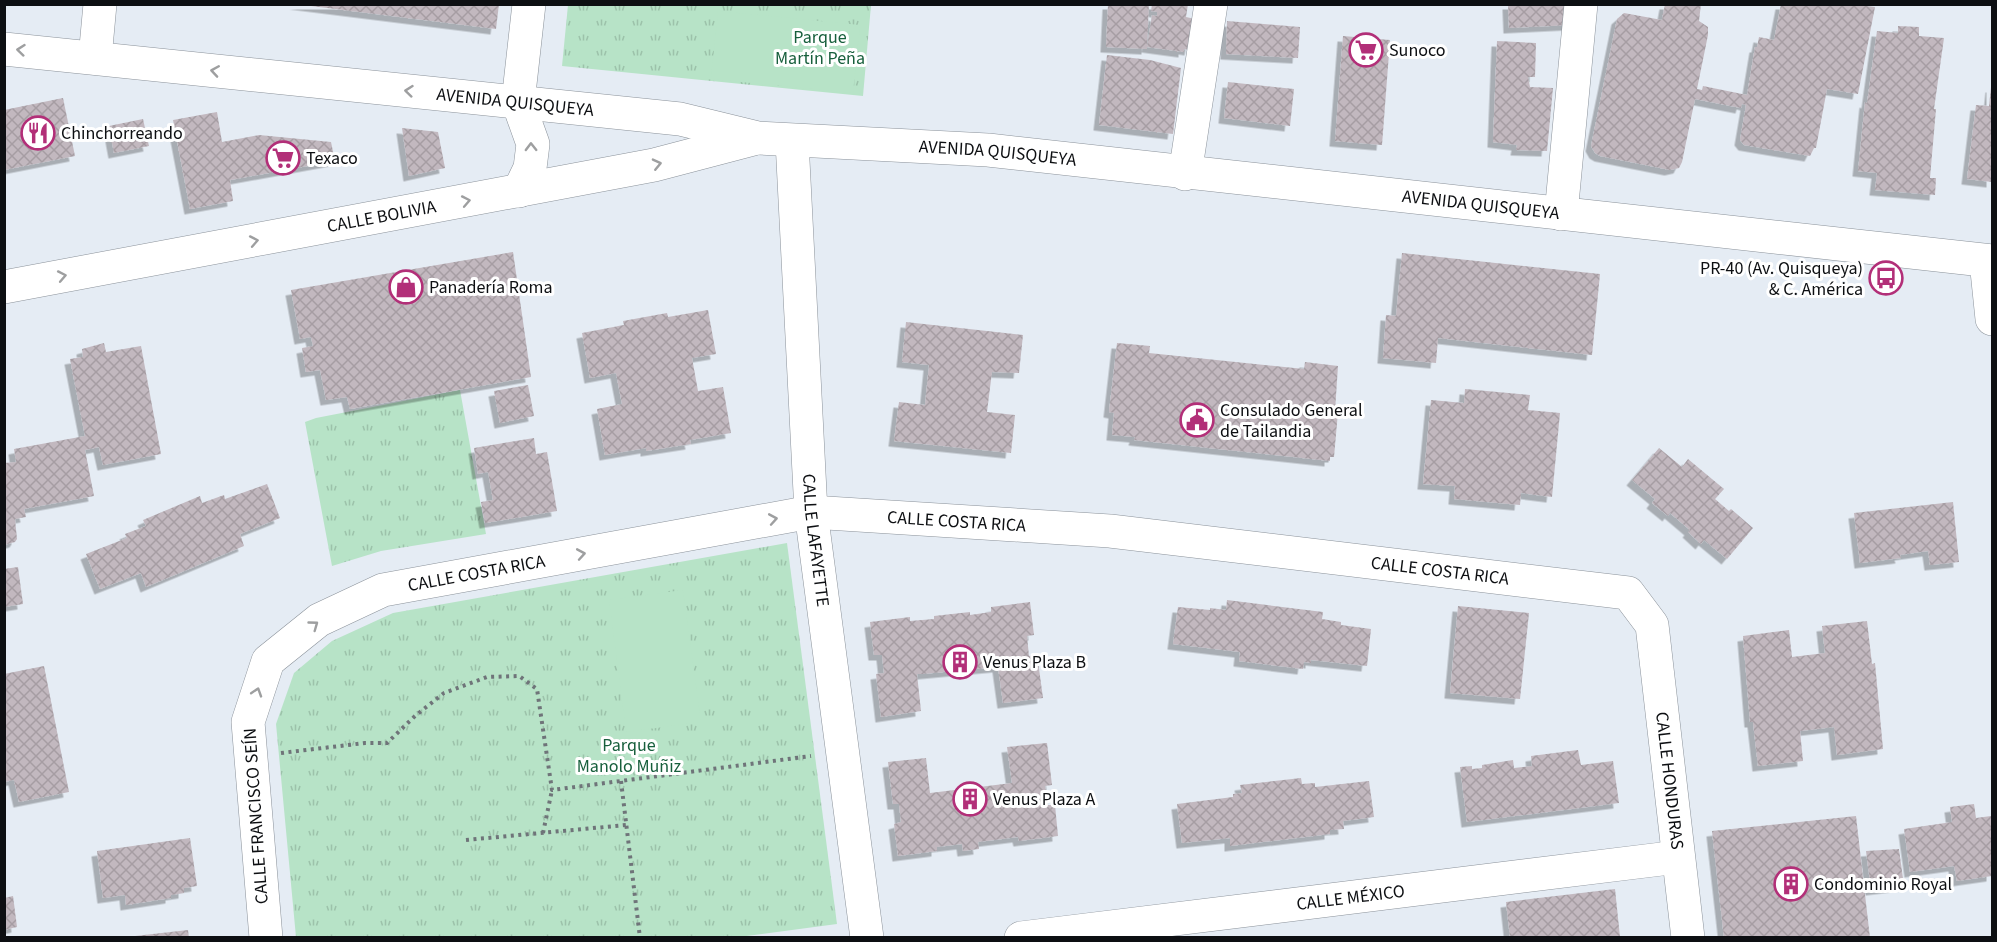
<svg xmlns="http://www.w3.org/2000/svg" width="1997" height="942" font-family="'Source Sans 3',sans-serif">
<style>
.grass{fill:url(#grass-tufts)}
.pitch{fill:#b7e3c7}
.building{fill:url(#building-cross-hatch);filter:url(#shadow)}
.lines{fill:none;stroke-linecap:round;stroke-linejoin:round}
.minor-casing{stroke:#8b929a;stroke-width:34}
.path{stroke:#6f7479;stroke-width:4;stroke-dasharray:3 4.5;stroke-linecap:butt}
.minor{stroke:#fff;stroke-width:33}
.oneway{stroke:#9e9fa0}
.labels{text-anchor:middle;dominant-baseline:central;stroke-width:6;stroke-linejoin:round;paint-order:stroke}
.park-label{font-size:18px;fill:#175f3c;stroke:#fff}
.poi-label{font-size:18px;fill:#0d0f12;stroke:#fff;text-anchor:start}
.street-label{font-size:18px;fill:#0d0f12;stroke:#fff}
</style>
<defs>
<pattern id="grass-tufts" width="24" height="20" patternUnits="userSpaceOnUse" patternTransform="scale(1.5)"><rect width="24" height="20" fill="#b7e3c7"/><path d="M3 7l-1-3M5 7V3M7 7l1-3M15 17l-1-3M17 17v-4M19 17l1-3" fill="none" stroke="#9cc2aa"/></pattern>
<pattern id="building-cross-hatch" width="8" height="8" patternUnits="userSpaceOnUse" patternTransform="scale(1.5)"><rect width="8" height="8" fill="#c2b8bf"/><path d="M0 0l8 8M0 8l8-8" fill="none" stroke="#a69da3"/></pattern>
<filter id="shadow"><feDropShadow dx="-5.5" dy="5.5" stdDeviation="0" flood-color="#0004"/></filter>
</defs>
<rect width="100%" height="100%" fill="#e5ecf4"/>
<g class="grass">
<polygon points="568,5 871,5 863,96 562,66"/>
<polygon points="460,390 486,534 381,551 332,566 305,422 316,418"/>
<polygon points="787,543 837,924 731,938 296,937 276,724 294,673 332,641 393,613"/>
</g>
<g class="pitch">
<polygon points="718,11 860,25 853,93 711,79"/>
<polygon points="683,590 701,722 626,732 609,600"/>
</g>
<g class="building">
<polygon points="295,4 499,4 496,29"/>
<polygon points="1108,4 1149,4 1147,47 1152,15 1157,16 1157,12 1151,11 1152,4 1188,4 1186,17 1195,19 1190,50 1184,49 1184,52 1147,47 1147,49 1106,47"/>
<polygon points="1508,4 1569,4 1570,25 1509,28"/>
<polygon points="1665,4 1701,4 1699,21 1708,27 1708,35 1697,89 1702,90 1703,86 1747,95 1755,47 1757,47 1759,37 1774,40 1781,4 1851,4 1875,7 1858,94 1827,89 1816,148 1814,148 1810,156 1744,145 1740,140 1746,105 1742,104 1741,108 1695,99 1682,162 1679,168 1670,170 1600,156 1595,153 1591,146 1617,19 1624,13 1662,20"/>
<polygon points="1227,21 1300,27 1298,58 1226,54"/>
<polygon points="1898,26 1919,27 1919,36 1944,38 1934,109 1936,109 1930,178 1936,178 1935,195 1875,190 1877,173 1858,171 1865,102 1867,103 1877,31 1898,33"/>
<polygon points="1343,36 1390,40 1382,145 1335,141"/>
<polygon points="1497,41 1536,43 1535,77 1528,77 1530,87 1553,88 1547,151 1516,150 1517,145 1493,142"/>
<polygon points="1107,55 1150,60 1181,68 1173,134 1099,125"/>
<polygon points="1228,82 1294,89 1290,126 1224,118"/>
<polygon points="1991,87 1992,87 1992,182 1967,179 1976,105 1989,106"/>
<polygon points="63,98 75,156 4,170 4,110"/>
<polygon points="217,112 222,142 259,135 331,142 335,161 230,180 233,201 190,209 173,120"/>
<polygon points="143,119 149,146 114,153 109,126"/>
<polygon points="402,128 438,132 445,168 409,176"/>
<polygon points="513,252 531,377 350,409 347,397 326,400 320,370 306,372 302,348 313,346 311,337 300,339 291,290"/>
<polygon points="1402,253 1600,274 1592,355 1438,338 1436,363 1383,358 1386,315 1396,316"/>
<polygon points="708,310 716,354 692,358 698,391 723,387 731,433 690,440 691,444 646,451 646,448 605,455 597,409 622,404 616,373 590,378 582,333 624,325 623,321 667,313 668,317"/>
<polygon points="906,322 1023,335 1019,373 992,372 987,412 1015,415 1011,453 894,441 899,402 925,405 929,365 902,362"/>
<polygon points="104,343 106,352 141,346 161,454 103,465 99,447 85,450 94,496 24,509 26,517 15,519 17,539 15,542 4,545 4,463 16,462 14,449 85,436 70,359 83,357 82,349"/>
<polygon points="1117,343 1150,346 1149,353 1304,369 1305,362 1338,366 1335,411 1338,412 1334,457 1330,457 1330,461 1134,440 1135,437 1112,435 1114,413 1109,412"/>
<polygon points="528,385 534,416 500,423 494,391"/>
<polygon points="1465,389 1530,395 1528,410 1560,413 1552,497 1521,493 1520,505 1454,499 1455,486 1423,484 1431,400 1464,403"/>
<polygon points="534,438 536,454 547,452 557,511 485,523 481,502 493,500 488,472 478,474 474,448"/>
<polygon points="1659,448 1682,467 1688,459 1724,489 1715,499 1729,511 1731,509 1753,528 1727,559 1704,540 1701,544 1688,532 1690,530 1670,513 1668,516 1652,503 1655,499 1632,480"/>
<polygon points="267,484 280,518 240,534 244,546 146,587 141,573 100,589 86,554 127,538 125,534 146,526 143,520 200,496 202,503 224,495 225,499"/>
<polygon points="1953,502 1959,562 1930,565 1928,551 1900,555 1901,558 1860,563 1854,513"/>
<polygon points="18,567 23,604 4,607 4,569"/>
<polygon points="1227,600 1323,612 1322,619 1341,622 1341,625 1371,629 1367,666 1311,660 1311,663 1304,662 1303,669 1239,661 1240,652 1173,644 1178,607 1210,610 1210,608 1226,610"/>
<polygon points="1030,602 1034,635 1027,636 1029,656 1037,654 1043,698 1003,703 998,667 922,674 917,674 921,711 881,717 876,674 884,673 882,655 874,655 870,622 910,617 910,621 934,619 934,616 970,612 970,615 991,612 991,607"/>
<polygon points="1458,606 1529,613 1520,699 1450,693"/>
<polygon points="1867,621 1872,664 1875,663 1883,749 1837,755 1834,727 1800,731 1803,761 1758,766 1753,722 1750,722 1743,636 1789,630 1792,657 1825,653 1822,626"/>
<polygon points="44,666 69,792 19,802 14,780 4,782 4,674"/>
<polygon points="1047,743 1052,785 1045,786 1048,805 1055,805 1058,836 1019,841 1018,837 978,842 979,849 963,851 962,844 937,847 937,851 898,856 894,824 901,822 899,804 893,804 888,762 926,758 930,793 1012,783 1007,747"/>
<polygon points="1578,750 1581,765 1613,761 1619,803 1467,822 1460,767 1472,766 1472,769 1482,768 1482,765 1513,760 1514,768 1532,766 1531,756"/>
<polygon points="1301,778 1302,784 1315,783 1315,787 1369,781 1374,817 1343,821 1344,829 1330,830 1330,834 1230,846 1230,838 1182,843 1177,804 1233,797 1233,794 1242,793 1240,785"/>
<polygon points="1974,804 1976,818 1991,816 1992,830 1992,876 1957,881 1954,866 1910,872 1904,829 1952,822 1950,807"/>
<polygon points="1856,816 1870,938 1724,938 1712,831"/>
<polygon points="190,838 197,886 184,888 184,893 171,895 171,898 126,905 125,895 103,898 97,851"/>
<polygon points="1899,849 1904,886 1871,890 1866,851"/>
<polygon points="1615,889 1620,937 1510,938 1506,902"/>
<polygon points="13,896 17,927 4,930 4,898"/>
<polygon points="188,930 189,938 135,938 135,936"/>
</g>
<g class="lines">
<defs>
<g id="minor">
<path id="s1" d="M4 49 680 119 758 138 988 150 1992 261"/>
<polyline points="95,58 100,4"/>
<path id="s2" d="M792 141 811 512 867 938"/>
<polyline points="1185,174 1211,4"/>
<polyline points="519,191 530,168 533,144 518,102 529,4"/>
<polyline points="1561,214 1581,4"/>
<polyline points="1986,261 1992,319"/>
<path id="s3" d="M4 287 654 165 753 139"/>
<path id="s4" d="M266 938 248 722 268 661 319 620 383 590 811 512 1110 531 1628 593 1652 625 1688 938"/>
<path id="s5" d="M1021 938 1678 857"/>
</g>
</defs>
<use href="#minor" class="minor-casing"/>
<g class="path">
<polyline points="281,753 365,743 387,743 415,716 444,693 487,677 519,676 537,689 552,790 811,756"/>
<polyline points="621,781 640,938"/>
<polyline points="543,833 552,790"/>
<polyline points="466,840 626,825"/>
</g>
<use href="#minor" class="minor"/>
</g>
<defs><path id="oneway-chevron" d="M-2-3.5L2.5 0L-2 3.5" fill="none" stroke-width="1.6" stroke-linecap="round" stroke-linejoin="round" transform="scale(1.5)"/></defs>
<g class="oneway">
<use href="#oneway-chevron" transform="translate(21 50) rotate(-174)"/>
<use href="#oneway-chevron" transform="translate(215 71) rotate(-171)"/>
<use href="#oneway-chevron" transform="translate(409 91) rotate(-174)"/>
<use href="#oneway-chevron" transform="translate(531 147) rotate(-91)"/>
<use href="#oneway-chevron" transform="translate(657 164) rotate(-13)"/>
<use href="#oneway-chevron" transform="translate(466 201) rotate(-11)"/>
<use href="#oneway-chevron" transform="translate(254 241) rotate(-11)"/>
<use href="#oneway-chevron" transform="translate(62 276) rotate(-11)"/>
<use href="#oneway-chevron" transform="translate(773 519) rotate(-10)"/>
<use href="#oneway-chevron" transform="translate(581 554) rotate(-10)"/>
<use href="#oneway-chevron" transform="translate(314 625) rotate(-36)"/>
<use href="#oneway-chevron" transform="translate(257 692) rotate(-72)"/>
</g>
<defs>
<symbol id="supermarket-ring" viewBox="-11 -11 22 22"><circle r="9.5" fill="#fff" stroke="#b22f78" stroke-width="1.5"/><path d="M-6-5.5h2.5l.6 2H6L4.5 2H-2.5L-4.4-4H-6ZM-1.5 3.2a1.3 1.3 0 1 0 .1 0ZM3 3.2a1.3 1.3 0 1 0 .1 0Z" fill="#b22f78"/></symbol>
<symbol id="restaurant-ring" viewBox="-11 -11 22 22"><circle r="9.5" fill="#fff" stroke="#b22f78" stroke-width="1.5"/><path d="M-5-6h1v4h1v-4h1v4h1v-4h1v5L-1.5 .5V6h-2V.5L-5-1ZM5-6V6H3V1.5H1.5Q1.5-4 5-6Z" fill="#b22f78"/></symbol>
<symbol id="bus-ring" viewBox="-11 -11 22 22"><circle r="9.5" fill="#fff" stroke="#b22f78" stroke-width="1.5"/><path d="M-5-6H5V4H4V6H2V4H-2V6H-4V4H-5ZM-3.5-4V0h7V-4ZM-3.5 1.2v1.5H-2V1.2ZM2 1.2v1.5H3.5V1.2Z" fill="#b22f78"/></symbol>
<symbol id="shop-ring" viewBox="-11 -11 22 22"><circle r="9.5" fill="#fff" stroke="#b22f78" stroke-width="1.5"/><path d="M-5-2.5h2.3a2.7 3.5 0 0 1 5.4 0H5L5.5 6h-11ZM-1.5-2.5h3a1.5 2.3 0 0 0-3 0Z" fill="#b22f78"/></symbol>
<symbol id="civic-ring" viewBox="-11 -11 22 22"><circle r="9.5" fill="#fff" stroke="#b22f78" stroke-width="1.5"/><path d="M-.6-6.5H3V-4.5H.6V-3L4-1V1h2V6H-6V1h2V-1L-.6-3ZM-1.2 2.5V6h2.4V2.5Z" fill="#b22f78"/></symbol>
<symbol id="building-ring" viewBox="-11 -11 22 22"><circle r="9.5" fill="#fff" stroke="#b22f78" stroke-width="1.5"/><path d="M-4-6H4V6H1V3H-1V6H-4ZM-2.5-4.3h1.7v1.8h-1.7ZM.8-4.3h1.7v1.8H.8ZM-2.5-1h1.7V.8h-1.7ZM.8-1h1.7V.8H.8Z" fill="#b22f78"/></symbol>
</defs>
<g fill-rule="evenodd">
<use href="#supermarket-ring" x="1347" y="31" width="38" height="38"/>
<use href="#restaurant-ring" x="19" y="114" width="38" height="38"/>
<use href="#supermarket-ring" x="264" y="139" width="38" height="38"/>
<use href="#bus-ring" x="1867" y="259" width="38" height="38"/>
<use href="#shop-ring" x="387" y="268" width="38" height="38"/>
<use href="#civic-ring" x="1178" y="401" width="38" height="38"/>
<use href="#building-ring" x="941" y="643" width="38" height="38"/>
<use href="#building-ring" x="951" y="780" width="38" height="38"/>
<use href="#building-ring" x="1772" y="865" width="38" height="38"/>
</g>
<g class="labels">
<g class="park-label">
<text x="820" y="37">Parque<tspan x="820" dy="21">Martín Peña</tspan></text>
<text x="629" y="745">Parque<tspan x="629" dy="21">Manolo Muñiz</tspan></text>
</g>
<g class="poi-label">
<text x="1389" y="50">Sunoco</text>
<text x="61" y="133">Chinchorreando</text>
<text x="306" y="158">Texaco</text>
<text x="1863" y="268" text-anchor="end">PR-40 (Av. Quisqueya)<tspan x="1863" dy="21">&amp; C. América</tspan></text>
<text x="429" y="287">Panadería Roma</text>
<text x="1220" y="410">Consulado General<tspan x="1220" dy="21">de Tailandia</tspan></text>
<text x="983" y="662">Venus Plaza B</text>
<text x="993" y="799">Venus Plaza A</text>
<text x="1814" y="884">Condominio Royal</text>
</g>
<g class="street-label">
<text stroke="none"><textPath href="#s1" startOffset="514">AVENIDA QUISQUEYA</textPath></text>
<text stroke="none"><textPath href="#s1" startOffset="1000">AVENIDA QUISQUEYA</textPath></text>
<text stroke="none"><textPath href="#s1" startOffset="1486">AVENIDA QUISQUEYA</textPath></text>
<text stroke="none"><textPath href="#s3" startOffset="384">CALLE BOLIVIA</textPath></text>
<text stroke="none"><textPath href="#s4" startOffset="998">CALLE COSTA RICA</textPath></text>
<text stroke="none"><textPath href="#s2" startOffset="400">CALLE LAFAYETTE</textPath></text>
<text stroke="none"><textPath href="#s4" startOffset="1484">CALLE COSTA RICA</textPath></text>
<text stroke="none"><textPath href="#s4" startOffset="512">CALLE COSTA RICA</textPath></text>
<text stroke="none"><textPath href="#s4" startOffset="1870">CALLE HONDURAS</textPath></text>
<text transform="translate(256 816) rotate(-94)">CALLE FRANCISCO SEÍN</text>
<text stroke="none"><textPath href="#s5" startOffset="332">CALLE MÉXICO</textPath></text>
</g>
</g>
<rect width="1997" height="942" fill="none" stroke="#0d0f12" stroke-width="12"/>
</svg>
